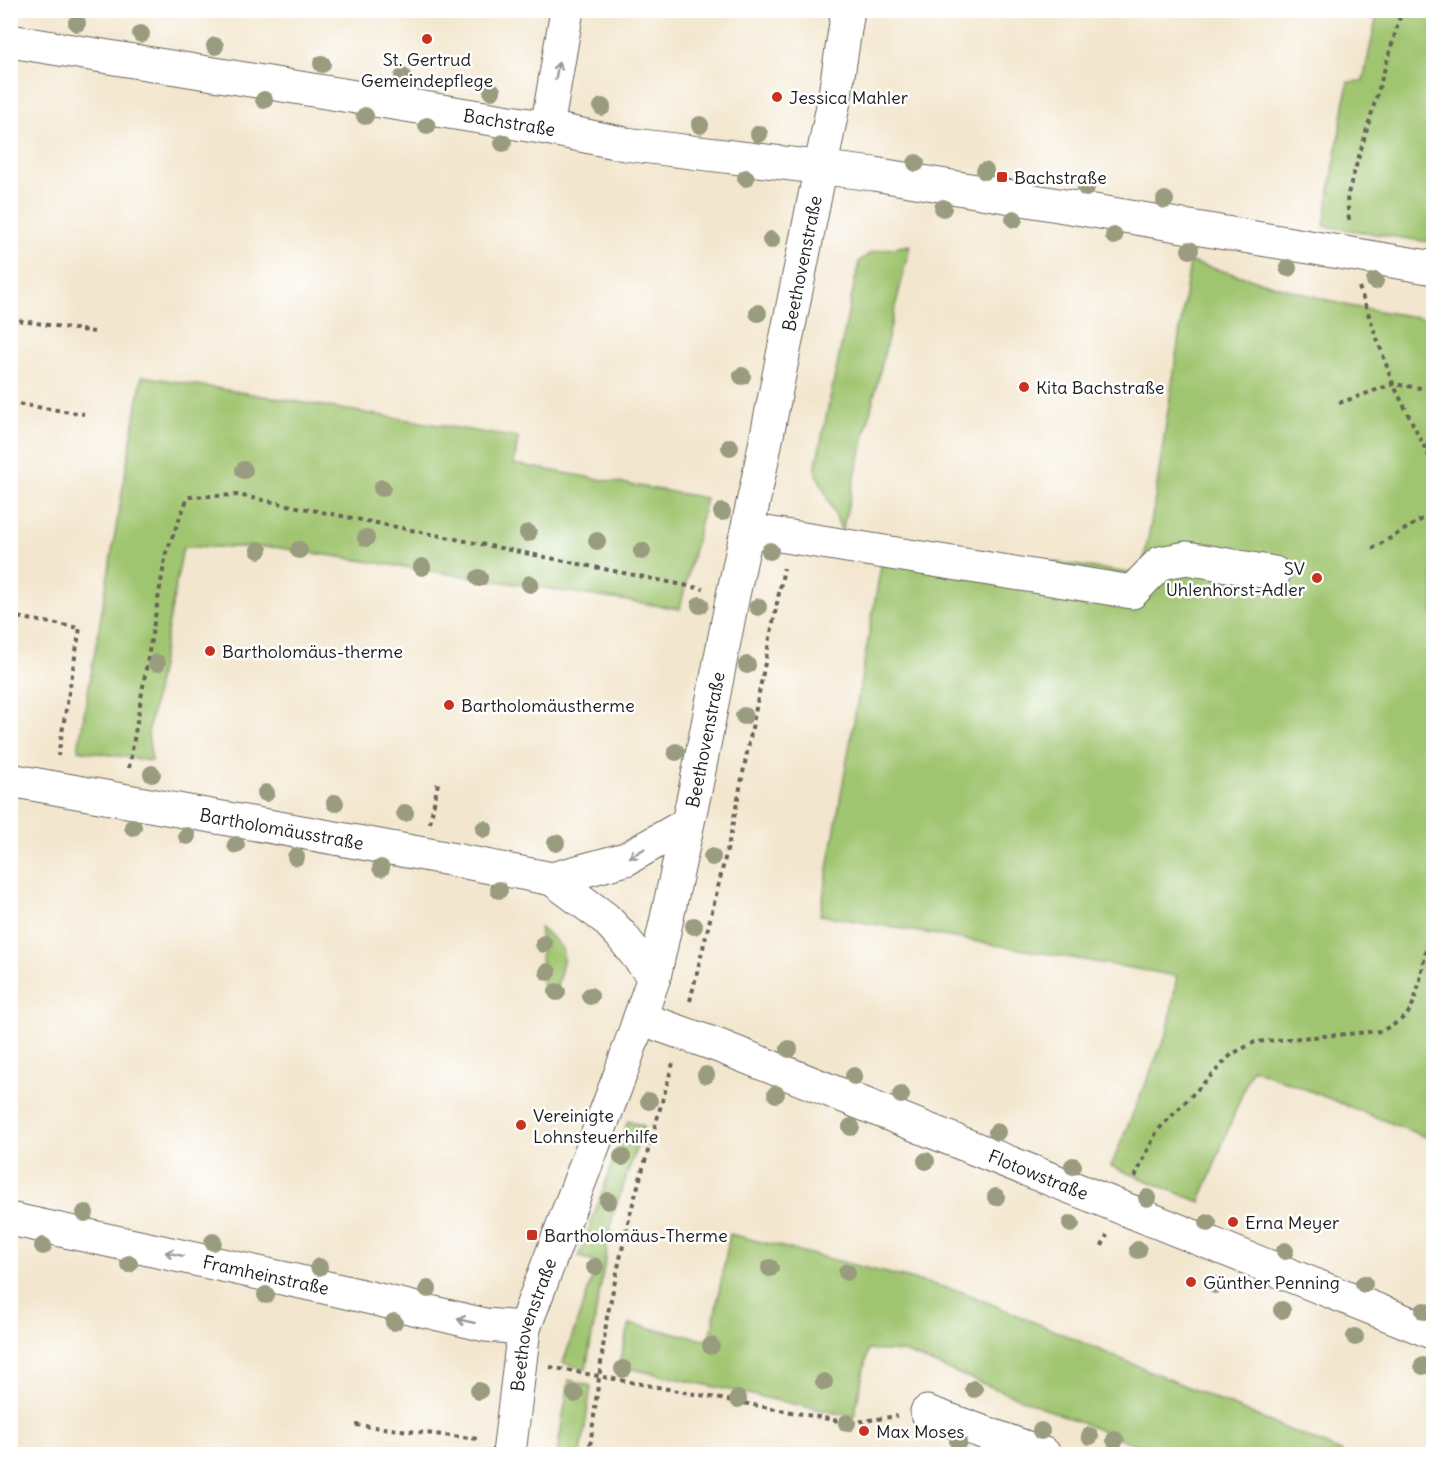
<svg xmlns="http://www.w3.org/2000/svg" width="1444" height="1465" font-family="Delius,sans-serif">
<style>
.green{fill:#a0c570;stroke:#5e7046;stroke-width:1.5}
.lines{fill:none;stroke-linecap:round;stroke-linejoin:round}
.minor-casing{stroke:#67635a;stroke-width:35}
.path{stroke:#67635a;stroke-width:4;stroke-dasharray:4.5 4.5;stroke-linecap:butt}
.minor{stroke:#fff;stroke-width:33}
.tree{fill:#9a9c7f}
.oneway{stroke:#999}
.poi-dot{fill:#c8321e;stroke:#fff;stroke-width:2}
.labels{text-anchor:middle;dominant-baseline:central;stroke-width:5;stroke-linejoin:round;paint-order:stroke}
.poi-label{font-size:18px;fill:#1c1c1c;stroke:#fff;text-anchor:start}
.street-label{font-size:18px;fill:#1c1c1c;stroke:#fff}
</style>
<rect width="100%" height="100%" fill="#fff"/>
<filter id="ink" filterUnits="userSpaceOnUse"><feTurbulence type="fractalNoise" baseFrequency=".0167" numOctaves="2"/><feDisplacementMap in="SourceGraphic" scale="12" xChannelSelector="R" yChannelSelector="G"/><feConvolveMatrix kernelMatrix="1 2 1 2 8 2 1 2 1" color-interpolation-filters="sRGB"/></filter>
<filter id="wash" filterUnits="userSpaceOnUse"><feTurbulence type="fractalNoise" baseFrequency=".008" numOctaves="4" result="noise"/><feDisplacementMap in="SourceGraphic" scale="24" xChannelSelector="R" yChannelSelector="G"/><feGaussianBlur stdDeviation="1.35" result="paint"/><feColorMatrix in="noise" values="0 0 0 0 0 0 0 0 0 0 0 0 0 0 0 0 0 1.4 0 .05"/><feComposite in="paint" operator="in"/></filter>
<g filter="url(#wash)">
<rect width="100%" height="100%" fill="#f3e6ce"/>
<g class="green">
<polygon points="1378,11 1433,11 1434,214 1428,242 1324,226 1348,82 1363,81"/>
<polygon points="910,245 842,531 815,470 859,262 872,252"/>
<polygon points="1190,262 1349,306 1433,320 1433,1140 1252,1068 1200,1202 1111,1166 1168,1030 1177,976 820,915 886,537 1141,575 1153,512"/>
<polygon points="142,376 518,438 514,464 706,498 680,609 274,547 183,547 148,734 152,761 78,750"/>
<path d="M540 928C571 951 565 951 557 987L543 993Z"/>
<polygon points="628,1121 644,1126 613,1215 586,1369 563,1363 597,1264 579,1256"/>
<polygon points="730,1234 963,1292 1339,1451 1343,1454 1159,1454 904,1352 868,1350 854,1417 618,1366 630,1324 710,1340"/>
<polygon points="569,1380 591,1386 581,1454 557,1454"/>
</g>
</g>
<g filter="url(#ink)">
<g class="lines">
<defs>
<g id="minor">
<path id="s1" d="M10 41 547 128 625 144 874 174 1434 268"/>
<polyline points="547,128 567,10"/>
<polyline points="748,530 1132,592 1160,563 1187,558 1274,573"/>
<path id="s2" d="M10 780 424 854 552 879 605 918 621 935 654 977"/>
<polyline points="552,879 626,859 687,824"/>
<path id="s3" d="M640 1018 719 1046 1434 1333"/>
<path id="s4" d="M10 1219 337 1290 485 1325 524 1328"/>
<polyline points="927,1412 1044,1454"/>
<path id="s5" d="M509 1454 524 1328 620 1075 654 977 696 786 733 595 758 480 834 101 848 10"/>
</g>
</defs>
<use href="#minor" class="minor-casing"/>
<g class="path">
<polyline points="1349,220 1347,197 1402,10"/>
<polyline points="1359,287 1393,384 1434,466"/>
<polyline points="10,319 94,332"/>
<polyline points="10,403 84,414"/>
<polyline points="1339,403 1393,384 1434,390"/>
<polyline points="1372,549 1434,512"/>
<polyline points="10,616 80,628 58,756"/>
<polyline points="129,768 166,553 188,497 238,495 703,589"/>
<polyline points="430,823 438,783"/>
<polyline points="690,1001 730,838 784,568"/>
<path d="M1135 1177 1157 1131 1232 1054 1255 1042 1381 1031C1391 1026 1400 1022 1408 1013 1421 996 1429 927 1434 903"/>
<polyline points="1102,1246 1107,1235"/>
<polyline points="550,1367 850,1423 897,1416"/>
<polyline points="356,1425 479,1439"/>
<polyline points="589,1454 607,1317 630,1214 673,1063"/>
</g>
<use href="#minor" class="minor"/>
</g>
<g class="tree">
<circle cx="77" cy="23" r="9"/>
<circle cx="141" cy="34" r="9"/>
<circle cx="215" cy="46" r="9"/>
<circle cx="322" cy="64" r="9"/>
<circle cx="403" cy="77" r="9"/>
<circle cx="492" cy="91" r="9"/>
<circle cx="264" cy="100" r="9"/>
<circle cx="602" cy="107" r="9"/>
<circle cx="365" cy="116" r="9"/>
<circle cx="700" cy="125" r="9"/>
<circle cx="427" cy="126" r="9"/>
<circle cx="759" cy="134" r="9"/>
<circle cx="503" cy="143" r="9"/>
<circle cx="916" cy="163" r="9"/>
<circle cx="985" cy="171" r="9"/>
<circle cx="746" cy="178" r="9"/>
<circle cx="1086" cy="188" r="9"/>
<circle cx="1165" cy="200" r="9"/>
<circle cx="943" cy="208" r="9"/>
<circle cx="1014" cy="219" r="9"/>
<circle cx="1114" cy="236" r="9"/>
<circle cx="771" cy="240" r="9"/>
<circle cx="1190" cy="250" r="9"/>
<circle cx="1288" cy="268" r="9"/>
<circle cx="1375" cy="281" r="9"/>
<circle cx="758" cy="313" r="9"/>
<circle cx="742" cy="376" r="9"/>
<circle cx="730" cy="447" r="9"/>
<circle cx="244" cy="470" r="9"/>
<circle cx="382" cy="488" r="9"/>
<circle cx="722" cy="512" r="9"/>
<circle cx="528" cy="533" r="9"/>
<circle cx="366" cy="538" r="9"/>
<circle cx="597" cy="541" r="9"/>
<circle cx="259" cy="550" r="9"/>
<circle cx="299" cy="550" r="9"/>
<circle cx="642" cy="551" r="9"/>
<circle cx="770" cy="551" r="9"/>
<circle cx="422" cy="567" r="9"/>
<circle cx="479" cy="578" r="9"/>
<circle cx="530" cy="584" r="9"/>
<circle cx="700" cy="605" r="9"/>
<circle cx="758" cy="607" r="9"/>
<circle cx="157" cy="663" r="9"/>
<circle cx="747" cy="665" r="9"/>
<circle cx="744" cy="716" r="9"/>
<circle cx="676" cy="752" r="9"/>
<circle cx="152" cy="774" r="9"/>
<circle cx="266" cy="793" r="9"/>
<circle cx="335" cy="803" r="9"/>
<circle cx="405" cy="813" r="9"/>
<circle cx="133" cy="827" r="9"/>
<circle cx="484" cy="829" r="9"/>
<circle cx="187" cy="836" r="9"/>
<circle cx="556" cy="843" r="9"/>
<circle cx="236" cy="845" r="9"/>
<circle cx="296" cy="857" r="9"/>
<circle cx="712" cy="857" r="9"/>
<circle cx="381" cy="868" r="9"/>
<circle cx="499" cy="890" r="9"/>
<circle cx="694" cy="926" r="9"/>
<circle cx="544" cy="944" r="9"/>
<circle cx="548" cy="972" r="9"/>
<circle cx="557" cy="992" r="9"/>
<circle cx="590" cy="996" r="9"/>
<circle cx="789" cy="1049" r="9"/>
<circle cx="706" cy="1075" r="9"/>
<circle cx="854" cy="1076" r="9"/>
<circle cx="776" cy="1094" r="9"/>
<circle cx="901" cy="1095" r="9"/>
<circle cx="649" cy="1101" r="9"/>
<circle cx="851" cy="1127" r="9"/>
<circle cx="997" cy="1132" r="9"/>
<circle cx="622" cy="1157" r="9"/>
<circle cx="926" cy="1161" r="9"/>
<circle cx="1073" cy="1166" r="9"/>
<circle cx="996" cy="1197" r="9"/>
<circle cx="1147" cy="1198" r="9"/>
<circle cx="608" cy="1201" r="9"/>
<circle cx="85" cy="1213" r="9"/>
<circle cx="1208" cy="1223" r="9"/>
<circle cx="1071" cy="1224" r="9"/>
<circle cx="213" cy="1242" r="9"/>
<circle cx="43" cy="1246" r="9"/>
<circle cx="1138" cy="1250" r="9"/>
<circle cx="1285" cy="1251" r="9"/>
<circle cx="129" cy="1264" r="9"/>
<circle cx="319" cy="1267" r="9"/>
<circle cx="595" cy="1267" r="9"/>
<circle cx="770" cy="1268" r="9"/>
<circle cx="847" cy="1272" r="9"/>
<circle cx="1364" cy="1284" r="9"/>
<circle cx="1215" cy="1285" r="9"/>
<circle cx="428" cy="1289" r="9"/>
<circle cx="266" cy="1295" r="9"/>
<circle cx="1282" cy="1310" r="9"/>
<circle cx="1424" cy="1311" r="9"/>
<circle cx="394" cy="1322" r="9"/>
<circle cx="1355" cy="1337" r="9"/>
<circle cx="711" cy="1346" r="9"/>
<circle cx="1423" cy="1366" r="9"/>
<circle cx="623" cy="1369" r="9"/>
<circle cx="824" cy="1382" r="9"/>
<circle cx="974" cy="1389" r="9"/>
<circle cx="479" cy="1391" r="9"/>
<circle cx="575" cy="1394" r="9"/>
<circle cx="738" cy="1399" r="9"/>
<circle cx="847" cy="1423" r="9"/>
<circle cx="1041" cy="1431" r="9"/>
<circle cx="1090" cy="1436" r="9"/>
<circle cx="1115" cy="1440" r="9"/>
<circle cx="958" cy="1442" r="9"/>
</g>
<defs><path id="oneway-shaft" d="M-6 0H5M1.5-3L5.5 0L1.5 3" fill="none" stroke-width="1.6" stroke-linecap="round" stroke-linejoin="round" transform="scale(1.5)"/></defs>
<g class="oneway">
<use href="#oneway-shaft" transform="translate(557 71) rotate(-80)"/>
<use href="#oneway-shaft" transform="translate(637 853) rotate(150)"/>
<use href="#oneway-shaft" transform="translate(174 1254) rotate(-168)"/>
<use href="#oneway-shaft" transform="translate(466 1321) rotate(-167)"/>
</g>
</g>
<g class="poi-dot">
<circle cx="427" cy="39" r="6"/>
<circle cx="777" cy="97" r="6"/>
<rect x="996" y="171" width="12" height="12" rx="3"/>
<circle cx="1024" cy="387" r="6"/>
<circle cx="1317" cy="578" r="6"/>
<circle cx="210" cy="651" r="6"/>
<circle cx="449" cy="705" r="6"/>
<circle cx="521" cy="1125" r="6"/>
<circle cx="1233" cy="1222" r="6"/>
<rect x="526" y="1229" width="12" height="12" rx="3"/>
<circle cx="1191" cy="1282" r="6"/>
<circle cx="864" cy="1431" r="6"/>
</g>
<g class="labels">
<g class="poi-label">
<text x="427" y="59" text-anchor="middle">St. Gertrud<tspan x="427" dy="21">Gemeindepflege</tspan></text>
<text x="789" y="97">Jessica Mahler</text>
<text x="1014" y="177">Bachstraße</text>
<text x="1036" y="387">Kita Bachstraße</text>
<text x="1305" y="568" text-anchor="end">SV<tspan x="1305" dy="21">Uhlenhorst-Adler</tspan></text>
<text x="222" y="651">Bartholomäus-therme</text>
<text x="461" y="705">Bartholomäustherme</text>
<text x="533" y="1115">Vereinigte<tspan x="533" dy="21">Lohnsteuerhilfe</tspan></text>
<text x="1245" y="1222">Erna Meyer</text>
<text x="544" y="1235">Bartholomäus-Therme</text>
<text x="1203" y="1282">Günther Penning</text>
<text x="876" y="1431">Max Moses</text>
</g>
<g class="street-label">
<text stroke="none"><textPath href="#s1" startOffset="506">Bachstraße</textPath></text>
<text stroke="none"><textPath href="#s5" startOffset="1230">Beethovenstraße</textPath></text>
<text stroke="none"><textPath href="#s5" startOffset="744">Beethovenstraße</textPath></text>
<text stroke="none"><textPath href="#s2" startOffset="276">Bartholomäusstraße</textPath></text>
<text stroke="none"><textPath href="#s3" startOffset="428">Flotowstraße</textPath></text>
<text stroke="none"><textPath href="#s4" startOffset="262">Framheinstraße</textPath></text>
<text stroke="none"><textPath href="#s5" startOffset="132">Beethovenstraße</textPath></text>
</g>
</g>
<rect width="1444" height="1465" fill="none" stroke="#fff" stroke-width="36"/>
</svg>
